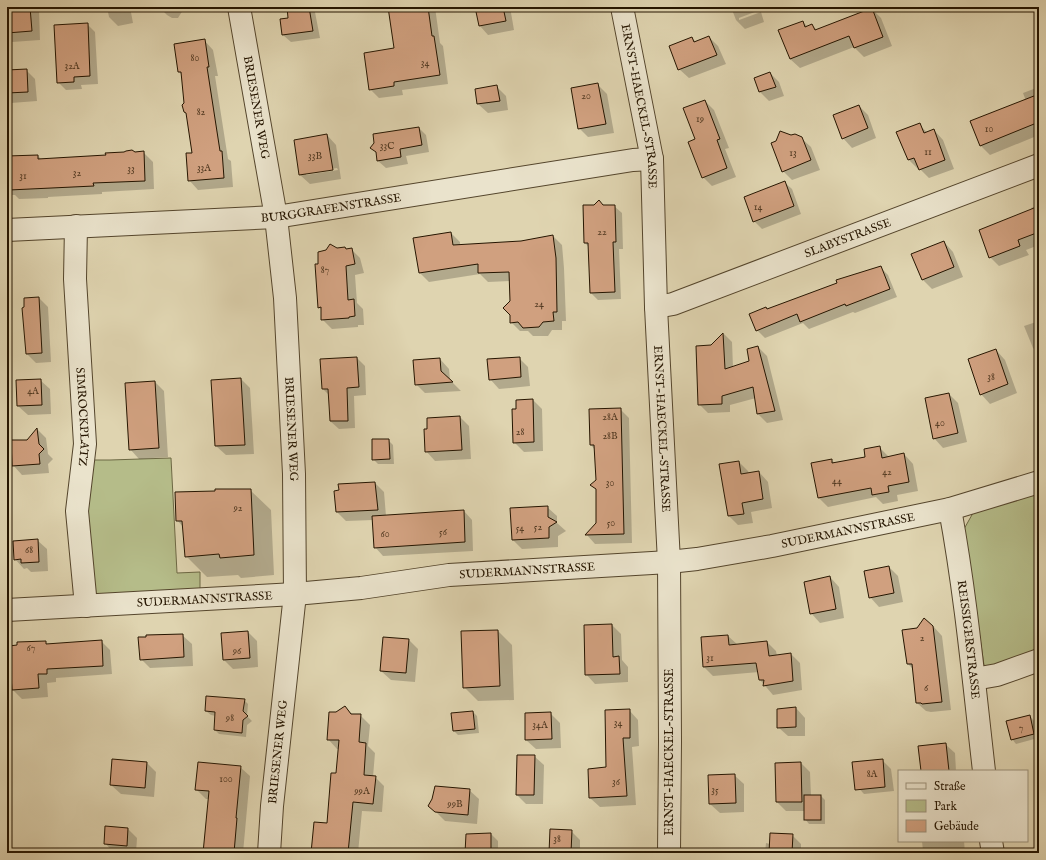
<svg xmlns="http://www.w3.org/2000/svg" width="1046" height="860" font-family="'IM FELL English',serif">
<style>
.green{fill:#b5bc89;stroke:#6d6844}
.shadow{fill:#0003;fill-rule:evenodd}
.building{fill:#d0a07f;stroke:#251500}
.lines{fill:none;stroke-linecap:round;stroke-linejoin:round}
.minor-casing{stroke:#54452c;stroke-width:24}
.minor{stroke:#eae3cc;stroke-width:22}
.labels{text-anchor:middle;dominant-baseline:central;stroke-width:3.5;stroke-linejoin:round;paint-order:stroke}
.number-label{font-size:10px;fill:#503820}
.street-label{font-size:12px;fill:#251500;stroke:#eae3cc}
</style>
<rect width="100%" height="100%" fill="#dfd4b0"/>
<filter id="stains"><feTurbulence type="fractalNoise" baseFrequency=".005" numOctaves="4"/><feColorMatrix values="0 0 0 0 .2 0 0 0 0 .09 0 0 0 0 .02 0 0 0 .5 -.17"/></filter>
<radialGradient id="worn" r=".72"><stop offset=".6" stop-color="#630" stop-opacity="0"/><stop offset="1" stop-color="#630" stop-opacity=".3"/></radialGradient>
<g class="green">
<polygon points="171,458 177,573 200,572 200,591 94,595 86,505 89,460 110,460"/>
<polygon points="1039,492 1039,652 985,672 964,529 973,513"/>
</g>
<g class="shadow">
<polygon points="7,7 36,7 39,10 40,40 12,42 7,37"/>
<polygon points="107,7 130,7 133,23 118,26 109,17"/>
<polygon points="159,7 204,7 183,10 178,18 172,18 167,15"/>
<polygon points="288,7 314,7 320,38 291,42 283,35 289,19"/>
<polygon points="389,7 435,7 440,43 443,46 448,84 402,90 403,95 379,98 370,89 396,49"/>
<polygon points="476,7 510,7 514,30 488,35 480,26"/>
<polygon points="731,7 759,7 760,10 739,18 739,20 761,12 764,22 745,29 736,20"/>
<polygon points="872,9 881,18 892,46 864,57 854,47 800,68 790,59 803,22 808,27 812,25 817,30"/>
<polygon points="87,24 95,32 98,84 81,85 82,89 66,90 58,82"/>
<polygon points="709,37 718,46 726,64 689,78 679,69 692,38 696,42"/>
<polygon points="204,40 213,50 218,76 215,76 228,159 231,161 233,187 198,190 189,180 193,154 185,103 182,75 179,72"/>
<polygon points="26,70 35,79 37,101 11,103 7,99 7,71"/>
<polygon points="770,73 779,82 784,96 769,101 760,92"/>
<polygon points="597,84 607,94 614,133 588,137 579,128"/>
<polygon points="497,87 506,96 508,110 488,113 478,104 476,90"/>
<polygon points="1039,87 1039,135 990,155 981,146 971,121 1026,101 1023,93"/>
<polygon points="705,101 714,110 729,148 725,149 736,177 712,186 703,177 696,140"/>
<polygon points="859,106 868,115 876,138 852,148 843,138"/>
<polygon points="919,125 928,133 934,130 943,140 954,169 929,178 919,168 918,169 909,160"/>
<polygon points="419,128 426,135 429,152 406,156 408,164 386,168 378,161 377,154 372,148"/>
<path d="M327 135 336 145 341 179 310 184 300 175ZM337 168 338 170 306 175V173Z"/>
<polygon points="791,136 801,138 811,147 820,170 792,180 783,171 776,142"/>
<polygon points="143,152 153,162 154,189 102,192 102,194 48,197 48,198 19,199 15,195 7,195 7,157 38,156 42,160 107,156"/>
<polygon points="784,182 792,189 801,214 762,229 754,221"/>
<polygon points="1039,205 1039,245 1026,250 1029,255 999,266 990,257 1032,210 1031,208"/>
<polygon points="603,206 614,206 622,213 623,249 619,249 621,299 598,300 591,293 590,248 585,243"/>
<polygon points="451,233 460,242 460,246 521,242 553,236 562,245 564,268 566,321 562,321 562,330 552,330 548,336 533,336 528,331 520,331 511,322 510,281 488,282 480,274 429,282 420,273 414,239"/>
<polygon points="944,242 953,252 963,277 932,289 922,279"/>
<polygon points="351,249 360,258 364,273 355,275 357,303 363,309 364,325 358,325 358,327 332,329 322,319 322,310 319,307 320,265 337,250"/>
<polygon points="880,267 888,275 897,297 855,313 853,312 809,329 803,323 765,338 757,330 766,308 768,310"/>
<polygon points="39,298 48,307 51,362 36,363 27,354"/>
<polygon points="1039,321 1039,354 1033,348 1024,326"/>
<polygon points="724,334 732,342 733,367 750,362 758,347 767,356 783,420 767,423 758,414 756,398 730,405 730,412 708,413 699,404 711,346"/>
<polygon points="996,350 1005,360 1017,393 990,404 981,394"/>
<polygon points="357,358 365,366 366,395 354,396 355,428 339,429 330,421 329,395 323,389 322,360"/>
<polygon points="519,358 528,367 530,386 499,389 490,379"/>
<polygon points="440,359 449,369 450,380 461,391 425,393 416,384"/>
<polygon points="241,379 250,388 254,454 226,455 216,446"/>
<polygon points="40,380 50,389 51,414 28,415 18,406 17,381"/>
<polygon points="155,382 164,391 168,457 139,459 130,449"/>
<polygon points="949,394 958,403 967,442 943,448 934,438"/>
<polygon points="533,400 542,409 543,451 524,452 514,442 517,410"/>
<polygon points="620,409 629,418 632,543 595,544 587,535 597,523 597,490 592,485 597,480 595,450 591,445"/>
<polygon points="460,417 469,426 471,459 435,461 426,451 428,430"/>
<polygon points="1039,417 1039,432 1034,419"/>
<polygon points="37,429 46,438 48,454 53,459 48,464 49,473 22,475 13,465 27,441"/>
<polygon points="388,440 393,445 394,464 378,464 373,459"/>
<polygon points="879,447 889,457 904,454 913,464 918,491 897,495 898,501 883,504 876,497 828,507 819,498 831,460 835,463 866,457"/>
<polygon points="739,462 748,471 749,474 759,472 768,482 772,508 751,512 753,523 738,525 729,516 720,465"/>
<polygon points="375,483 384,492 386,516 464,511 472,520 473,551 383,556 375,547 373,520 346,521 337,512"/>
<polygon points="250,490 271,510 274,575 241,578 238,575 207,577 186,556 184,528 177,520"/>
<polygon points="547,507 557,516 557,523 566,531 558,536 558,547 522,549 513,540"/>
<polygon points="37,540 47,549 48,571 31,572 27,568 24,569 15,559"/>
<polygon points="889,567 898,576 903,602 879,607 870,597"/>
<polygon points="830,577 839,587 844,618 820,623 811,613"/>
<polygon points="612,625 621,634 622,660 628,667 628,682 595,684 586,674"/>
<polygon points="933,626 942,636 951,710 931,712 926,711 917,703 913,669 908,664"/>
<polygon points="498,631 512,645 514,700 478,701 464,687"/>
<polygon points="248,632 257,641 258,667 233,669 224,660"/>
<polygon points="182,635 192,644 193,666 150,668 141,659"/>
<polygon points="728,636 738,645 767,642 776,651 777,656 791,654 800,663 802,690 773,695 760,680 759,672 713,676 704,667 702,638"/>
<polygon points="384,638 409,640 418,649 415,682 391,680 381,671"/>
<polygon points="101,641 110,650 112,674 56,678 56,682 47,683 48,697 22,699 13,690 45,642 48,645"/>
<polygon points="244,700 248,704 247,716 252,721 247,725 246,737 219,734 215,730 216,716 211,715 206,711"/>
<polygon points="345,707 353,715 360,715 370,725 368,746 375,753 373,777 375,777 384,786 382,812 362,811 358,853 312,853 328,824 337,774 339,749 337,749 328,739 336,713"/>
<polygon points="796,708 805,718 805,736 788,736 778,727"/>
<polygon points="629,710 638,720 639,746 632,747 636,805 600,807 590,798 607,768"/>
<polygon points="473,712 477,716 479,733 458,735 454,731"/>
<polygon points="551,714 560,723 561,748 536,749 526,740"/>
<polygon points="1030,716 1034,721 1038,738 1016,744 1012,739"/>
<polygon points="945,744 955,753 956,771 922,771"/>
<polygon points="534,756 544,765 543,804 526,804 517,795"/>
<polygon points="113,760 147,763 156,772 154,797 121,794 111,785"/>
<polygon points="882,760 891,769 894,791 864,794 855,784"/>
<polygon points="801,763 810,772 811,796 821,796 825,800 825,824 809,824 805,819 805,811 786,811 777,802"/>
<polygon points="240,767 250,776 243,853 204,853 209,799 206,799 196,789"/>
<polygon points="734,775 744,784 744,812 720,813 710,804"/>
<polygon points="469,790 479,799 477,824 445,821 430,806"/>
<polygon points="128,829 137,838 136,853 114,853 105,843"/>
<polygon points="571,831 580,840 580,853 550,853"/>
<polygon points="491,834 498,841 498,853 466,853"/>
<polygon points="792,835 801,844 801,853 765,853 766,843 770,844"/>
<polygon points="1034,839 1039,839 1039,853 1036,853"/>
<polygon points="922,841 964,841 965,853 925,853 923,851"/>
</g>
<g class="building">
<polygon points="7,7 30,7 32,31 7,33"/>
<polygon points="287,7 309,7 313,31 282,35 280,19 288,18"/>
<polygon points="388,7 428,7 432,36 434,36 440,75 394,82 394,86 369,90 364,53 394,48"/>
<polygon points="475,7 503,7 506,21 479,26"/>
<polygon points="872,8 883,37 854,48 849,36 790,59 778,30 803,21 805,27 812,24 815,30"/>
<polygon points="88,23 90,76 74,77 74,82 57,83 54,25"/>
<polygon points="709,36 717,55 678,70 669,46 692,37 694,42"/>
<polygon points="205,39 209,67 207,67 220,151 222,151 224,178 188,181 186,153 192,153 186,113 184,112 182,105 184,103 181,72 178,72 174,44"/>
<polygon points="27,69 28,92 7,93 7,70"/>
<polygon points="770,72 776,87 759,92 754,78"/>
<polygon points="598,83 606,124 578,129 571,88"/>
<polygon points="497,85 500,101 477,104 475,89"/>
<polygon points="1039,94 1039,122 980,146 970,121"/>
<polygon points="705,100 720,139 717,140 727,168 702,178 688,142 695,139 683,108"/>
<polygon points="859,105 868,128 842,139 833,115"/>
<polygon points="920,123 924,133 934,129 945,160 919,170 914,158 908,160 896,132"/>
<polygon points="419,127 422,145 400,149 401,157 377,161 376,152 370,148 374,143 373,134"/>
<polygon points="780,131 791,135 795,134 802,137 811,160 782,172 771,143 776,141"/>
<polygon points="327,134 333,170 299,175 294,140"/>
<polygon points="132,150 135,152 144,151 145,181 93,183 94,186 9,190 7,156 38,155 38,159 106,155 105,153 124,152 126,151"/>
<polygon points="785,181 794,206 753,222 744,197"/>
<polygon points="599,200 603,205 615,205 616,242 613,242 615,292 590,293 588,243 584,243 583,205 594,205"/>
<polygon points="1039,206 1039,232 1018,240 1020,246 989,258 979,230"/>
<polygon points="451,232 453,245 521,241 553,235 556,258 557,312 553,312 554,321 543,322 539,327 523,328 518,322 510,323 510,315 503,308 510,301 509,272 478,273 478,264 419,273 413,238"/>
<polygon points="944,241 954,267 922,280 911,254"/>
<polygon points="330,244 337,248 345,247 346,249 352,248 355,264 346,266 348,300 354,299 355,316 349,317 349,318 321,320 321,307 318,308 315,264 318,264 318,252 326,250"/>
<polygon points="881,266 890,289 846,306 845,304 800,322 797,314 756,331 749,314 766,307 767,309 837,283 836,280"/>
<polygon points="39,297 42,353 26,354 22,308 24,307 24,298"/>
<polygon points="723,333 725,369 749,361 747,349 758,346 775,411 757,414 753,387 722,396 722,404 698,405 696,346 711,345"/>
<polygon points="996,349 1008,384 980,395 968,359"/>
<polygon points="357,357 359,387 347,388 348,421 330,421 328,389 322,389 320,359"/>
<polygon points="520,357 521,377 489,380 487,359"/>
<polygon points="440,358 441,371 453,382 415,385 413,360"/>
<polygon points="241,378 245,445 215,446 211,380"/>
<polygon points="41,379 42,405 17,406 16,380"/>
<polygon points="155,381 159,448 129,450 125,383"/>
<polygon points="949,393 958,433 933,439 925,398"/>
<polygon points="533,399 534,442 513,443 512,409 516,409 516,400"/>
<polygon points="621,408 624,534 585,535 596,523 596,489 590,485 596,480 594,445 590,445 589,409"/>
<polygon points="460,416 462,450 425,452 424,429 427,429 427,418"/>
<polygon points="37,428 39,444 44,449 39,454 40,464 12,466 11,440 27,440"/>
<polygon points="372,439 389,439 390,459 372,460"/>
<polygon points="880,446 882,458 904,453 909,482 888,486 889,492 872,495 871,488 818,498 811,463 832,459 832,463 865,457 864,449"/>
<polygon points="739,461 741,474 759,471 763,499 742,503 744,514 728,516 719,464"/>
<polygon points="375,482 378,510 336,512 334,491 339,490 338,484"/>
<polygon points="215,489 251,489 254,555 220,558 219,554 185,557 182,521 176,521 175,492 215,491"/>
<polygon points="548,506 548,517 557,522 549,527 549,538 512,540 510,508"/>
<polygon points="464,510 465,542 374,548 372,516"/>
<polygon points="38,539 39,562 21,563 21,559 14,560 13,541"/>
<polygon points="889,566 894,593 869,598 864,571"/>
<polygon points="830,576 836,609 810,614 804,582"/>
<polygon points="924,618 933,626 942,702 922,704 921,703 916,703 912,664 907,664 902,630 917,628"/>
<polygon points="612,624 613,657 619,656 620,674 585,675 584,625"/>
<polygon points="498,630 500,686 463,688 461,631"/>
<polygon points="248,631 250,658 223,660 221,633"/>
<polygon points="183,634 184,657 140,660 138,637 146,637 146,635"/>
<polygon points="728,635 729,645 767,641 769,656 791,653 793,681 763,686 764,680 759,680 756,663 703,667 701,637"/>
<polygon points="383,637 409,639 406,673 380,671"/>
<polygon points="102,640 103,666 47,669 47,674 38,674 39,688 12,690 9,646 17,645 17,642 46,641 46,644"/>
<polygon points="206,696 245,699 243,711 248,716 243,720 242,733 214,730 215,712 205,711"/>
<polygon points="345,706 351,714 361,714 359,742 366,743 364,775 376,776 373,804 353,802 348,853 311,853 314,822 327,823 331,773 336,773 339,740 327,740 329,712 336,712"/>
<polygon points="796,707 796,727 777,728 777,709"/>
<polygon points="630,709 630,738 623,738 627,796 589,798 588,769 606,767 605,710"/>
<polygon points="473,711 475,729 453,731 451,713"/>
<polygon points="551,712 552,739 525,740 525,713"/>
<polygon points="1030,715 1034,734 1011,740 1006,721"/>
<polygon points="946,743 949,771 921,771 918,746"/>
<polygon points="517,755 535,755 534,795 516,795"/>
<polygon points="112,759 147,762 145,788 110,785"/>
<polygon points="883,759 885,787 855,790 852,762"/>
<polygon points="198,762 241,766 236,818 237,818 234,853 203,853 209,791 195,790"/>
<polygon points="801,762 802,802 776,802 775,763"/>
<polygon points="735,774 736,803 709,804 708,775"/>
<polygon points="435,786 470,789 468,815 435,812 428,806 432,799"/>
<rect x="804" y="795" width="17" height="25"/>
<polygon points="105,826 128,828 127,846 104,844"/>
<polygon points="550,829 572,830 571,853 549,853"/>
<polygon points="491,833 491,853 465,853 466,834"/>
<polygon points="770,833 793,834 792,853 769,853"/>
</g>
<g class="lines">
<defs>
<g id="minor">
<path id="s1" d="M239 7 276 217 285 298 294 474 295 594 272 806 269 853"/>
<path id="s2" d="M622 7 652 159 656 307 669 562 670 742 669 853"/>
<path id="s3" d="M76 226 75 279 85 444 77 511 86 606"/>
<path id="s4" d="M7 230 276 217 633 160 652 159"/>
<path id="s5" d="M656 307 673 304 1039 165"/>
<path id="s6" d="M950 509C966 596 974 684 984 771"/>
<path id="s7" d="M7 610 295 594 361 588 449 575 669 562 697 559 772 546 950 509 1039 482"/>
<polyline points="974,679 997,675 1039,660"/>
<polyline points="991,841 993,853"/>
</g>
</defs>
<use href="#minor" class="minor-casing"/>
<use href="#minor" class="minor"/>
</g>
<g class="labels">
<g class="number-label">
<text x="195" y="58">80</text>
<text x="425" y="63">34</text>
<text x="72" y="66">32A</text>
<text x="586" y="96">20</text>
<text x="201" y="112">82</text>
<text x="700" y="119">19</text>
<text x="989" y="129">10</text>
<text x="387" y="146">33C</text>
<text x="928" y="152">11</text>
<text x="793" y="153">13</text>
<text x="315" y="156">33B</text>
<text x="204" y="168">33A</text>
<text x="131" y="169">33</text>
<text x="77" y="173">32</text>
<text x="23" y="176">31</text>
<text x="758" y="207">14</text>
<text x="602" y="232">22</text>
<text x="325" y="270">87</text>
<text x="539" y="304">24</text>
<text x="991" y="377">38</text>
<text x="33" y="391">4A</text>
<text x="610" y="417">28A</text>
<text x="940" y="423">40</text>
<text x="520" y="432">28</text>
<text x="610" y="436">28B</text>
<text x="887" y="472">42</text>
<text x="837" y="481">44</text>
<text x="610" y="483">30</text>
<text x="238" y="508">92</text>
<text x="611" y="523">50</text>
<text x="538" y="527">52</text>
<text x="520" y="528">54</text>
<text x="443" y="532">56</text>
<text x="385" y="534">60</text>
<text x="29" y="550">68</text>
<text x="922" y="638">2</text>
<text x="31" y="648">67</text>
<text x="237" y="651">96</text>
<text x="710" y="658">31</text>
<text x="926" y="688">6</text>
<text x="230" y="718">98</text>
<text x="618" y="723">34</text>
<text x="540" y="725">34A</text>
<text x="1021" y="728">7</text>
<text x="872" y="774">8A</text>
<text x="226" y="779">100</text>
<text x="616" y="782">36</text>
<text x="715" y="790">35</text>
<text x="362" y="791">99A</text>
<text x="455" y="804">99B</text>
<text x="557" y="839">38</text>
</g>
<g class="street-label">
<text stroke="none"><textPath href="#s2" startOffset="101">ERNST-HAECKEL-STRASSE</textPath></text>
<text stroke="none"><textPath href="#s1" startOffset="102">BRIESENER WEG</textPath></text>
<text stroke="none"><textPath href="#s4" startOffset="325">BURGGRAFENSTRASSE</textPath></text>
<text stroke="none"><textPath href="#s5" startOffset="204">SLABYSTRASSE</textPath></text>
<text stroke="none"><textPath href="#s3" startOffset="191">SIMROCKPLATZ</textPath></text>
<text stroke="none"><textPath href="#s1" startOffset="426">BRIESENER WEG</textPath></text>
<text stroke="none"><textPath href="#s2" startOffset="425">ERNST-HAECKEL-STRASSE</textPath></text>
<text stroke="none"><textPath href="#s7" startOffset="846">SUDERMANNSTRASSE</textPath></text>
<text stroke="none"><textPath href="#s7" startOffset="522">SUDERMANNSTRASSE</textPath></text>
<text stroke="none"><textPath href="#s7" startOffset="198">SUDERMANNSTRASSE</textPath></text>
<text stroke="none"><textPath href="#s6" startOffset="132">REISSIGERSTRASSE</textPath></text>
<text transform="translate(278 752) rotate(-84)">BRIESENER WEG</text>
<text transform="translate(669 752) rotate(-90)">ERNST-HAECKEL-STRASSE</text>
</g>
</g>
<rect width="1046" height="860" fill="none" stroke="#dfd4b0" stroke-width="24"/>
<rect x="8" y="8" width="1030" height="844" fill="none" stroke="#251500" stroke-width="2"/>
<rect x="12" y="12" width="1022" height="836" fill="none" stroke="#251500"/>
<rect x="898" y="770" width="130" height="72" fill="#eae3cc" stroke="#9b917a"/>
<rect x="906" y="783" width="20" height="6" fill="#eae3cc" stroke="#9b917a"/>
<text x="934" y="790" font-size="12" fill="#251500">Straße</text>
<rect x="906" y="800" width="20" height="12" fill="#b5bc89" stroke="#9b917a"/>
<text x="934" y="810" font-size="12" fill="#251500">Park</text>
<rect x="906" y="820" width="20" height="12" fill="#d0a07f" stroke="#9b917a"/>
<text x="934" y="830" font-size="12" fill="#251500">Gebäude</text>
<rect width="100%" height="100%" filter="url(#stains)"/>
<rect width="100%" height="100%" fill="url(#worn)"/>
</svg>
